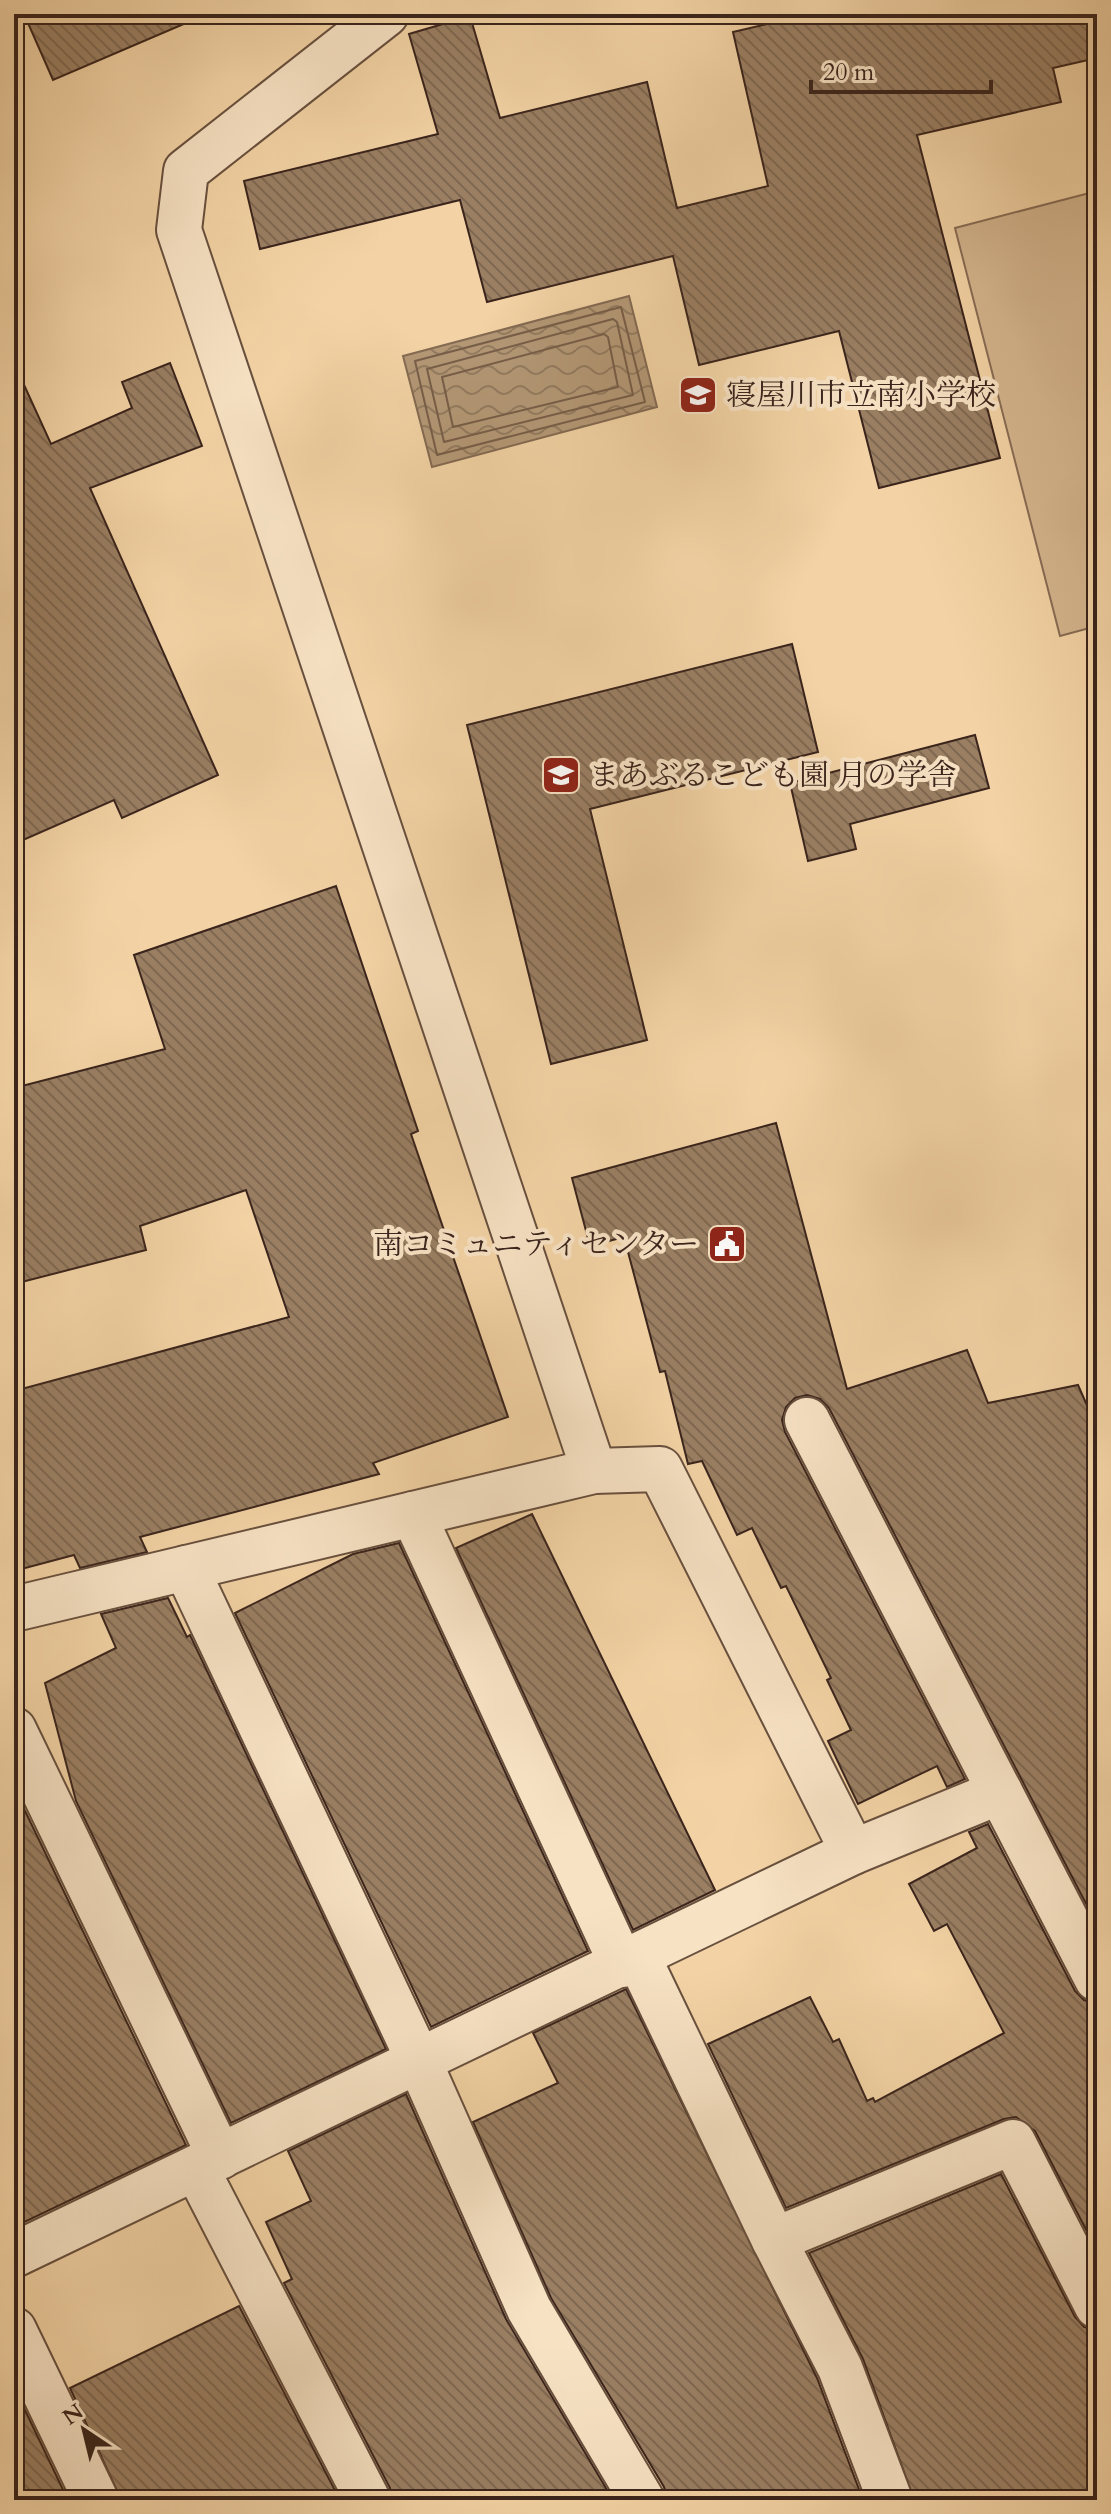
<svg xmlns="http://www.w3.org/2000/svg" width="1111" height="2514" font-family="Cardo,'Noto Serif JP',serif">
<style>
.park{fill:#d4b58e;stroke:#876c55;stroke-width:2}
.water{fill:url(#water-waves);stroke:#836a52;stroke-width:2}
.lines{fill:none;stroke-linecap:round;stroke-linejoin:round}
.shore{stroke:#775e49;stroke-width:2}
.building{fill:url(#building-back-hatch);stroke:#3a241c;stroke-width:2}
.minor-casing{stroke:#68503e;stroke-width:48}
.minor{stroke:#f7e2c4;stroke-width:44}
.labels{text-anchor:middle;dominant-baseline:central;stroke-width:8;stroke-linejoin:round;paint-order:stroke}
.poi-label{font-size:30px;fill:#3a241c;stroke:#f7e2c4;text-anchor:start}
</style>
<defs>
<pattern id="water-waves" width="16" height="10" patternUnits="userSpaceOnUse" patternTransform="scale(2)"><rect width="16" height="10" fill="#b49876"/><path d="M0 5q4-4 8 0t8 0" fill="none" stroke="#937c60"/></pattern>
<pattern id="building-back-hatch" width="6" height="6" patternUnits="userSpaceOnUse" patternTransform="scale(2)"><rect width="6" height="6" fill="#9a7f63"/><path d="M-1 5l2 2M0 0l6 6M5-1l2 2" fill="none" stroke="#7f6851"/></pattern>
</defs>
<rect width="100%" height="100%" fill="#f3d3a5"/>
<filter id="stains"><feTurbulence type="fractalNoise" baseFrequency=".0025" numOctaves="4"/><feColorMatrix values="0 0 0 0 .2 0 0 0 0 .09 0 0 0 0 .02 0 0 0 .5 -.17"/></filter>
<radialGradient id="worn" r=".72"><stop offset=".6" stop-color="#630" stop-opacity="0"/><stop offset="1" stop-color="#630" stop-opacity=".3"/></radialGradient>
<polygon class="park" points="1097,191 1097,626 1060,636 955,228"/>
<polygon class="water" points="629,296 657,407 432,467 403,356"/>
<g class="lines">
<g class="shore">
<polygon points="621,307 645,402 437,455 415,361"/>
<polygon points="613,319 617,322 633,395 444,442 427,369"/>
<polygon points="604,334 608,337 618,387 453,427 442,377"/>
</g>
</g>
<g class="building">
<polygon points="24,14 207,14 53,80"/>
<polygon points="811,14 1097,14 1097,58 1053,68 1061,102 917,135 1000,458 879,488 839,331 699,365 673,256 487,302 460,200 260,249 244,181 438,134 409,34 470,16 500,118 647,82 677,208 768,186 733,32"/>
<polygon points="14,363 51,444 132,408 122,382 170,363 202,446 90,488 218,775 122,818 114,800 14,844"/>
<polygon points="792,644 818,752 590,809 647,1040 551,1064 467,725"/>
<polygon points="975,735 989,788 850,824 856,849 808,861 790,783"/>
<polygon points="336,886 418,1131 411,1134 508,1417 373,1463 379,1474 140,1537 147,1552 80,1568 74,1555 14,1571 14,1391 289,1317 246,1190 140,1226 146,1250 14,1284 14,1088 165,1049 134,955"/>
<polygon points="776,1123 847,1389 967,1350 988,1403 1078,1385 1097,1428 1097,1925 829,1408 820,1399 807,1395 795,1398 786,1407 782,1420 785,1432 965,1779 947,1787 937,1766 858,1804 828,1741 851,1730 827,1680 831,1678 786,1586 781,1588 752,1528 737,1535 702,1461 688,1464 665,1371 660,1372 624,1237 590,1246 572,1178"/>
<polygon points="532,1514 715,1890 633,1930 456,1548"/>
<polygon points="399,1543 588,1951 431,2027 235,1613 353,1554"/>
<polygon points="168,1598 187,1637 190,1635 386,2049 231,2123 76,1801 45,1683 116,1648 101,1614"/>
<polygon points="14,1788 186,2145 14,2227"/>
<polygon points="988,1824 1075,1991 1084,2000 1097,2004 1097,2251 1035,2131 1016,2117 1004,2119 786,2208 708,2044 810,1997 833,2042 839,2039 867,2101 873,2098 875,2102 1004,2033 947,1924 934,1931 909,1884 977,1848 969,1832"/>
<polygon points="626,1989 817,2378 863,2500 667,2500 664,2487 551,2298 473,2122 558,2083 533,2033"/>
<polygon points="406,2094 506,2319 613,2500 393,2500 390,2488 284,2283 292,2279 266,2222 311,2201 288,2151"/>
<polygon points="1001,2174 1075,2317 1084,2327 1097,2331 1097,2500 914,2500 863,2359 809,2253"/>
<polygon points="239,2306 340,2500 121,2500 70,2388"/>
<polygon points="24,2408 68,2500 14,2500 14,2413"/>
</g>
<g class="lines">
<defs>
<g id="minor">
<polyline points="807,1420 1097,1979"/>
<polyline points="413,1514 622,1965"/>
<polyline points="186,1568 418,2059 529,2309 642,2500"/>
<polyline points="14,1609 594,1471 179,230 186,171 386,14"/>
<polyline points="14,1730 220,2157"/>
<polyline points="853,1852 1000,1792"/>
<polyline points="638,1957 774,2240 840,2368 890,2500"/>
<polyline points="196,2168 368,2500"/>
<polyline points="774,2240 1013,2142 1097,2306"/>
<polyline points="14,2255 853,1852 660,1469 594,1471"/>
<polyline points="14,2330 96,2500"/>
</g>
</defs>
<use href="#minor" class="minor-casing"/>
<use href="#minor" class="minor"/>
</g>
<defs>
<symbol id="school-square" viewBox="-11 -11 22 22"><rect x="-9" y="-9" width="18" height="18" rx="4" fill="#8f2418" stroke="#f7e2c4"/><path d="M0-5L7-2L0 1L-7-2ZM-4 1L0 2.5L4 1V4Q0 6-4 4Z" fill="#fff"/></symbol>
<symbol id="civic-square" viewBox="-11 -11 22 22"><rect x="-9" y="-9" width="18" height="18" rx="4" fill="#8f2418" stroke="#f7e2c4"/><path d="M-.6-6.5H3V-4.5H.6V-3L4-1V1h2V6H-6V1h2V-1L-.6-3ZM-1.2 2.5V6h2.4V2.5Z" fill="#fff"/></symbol>
</defs>
<g fill-rule="evenodd">
<use href="#school-square" x="676" y="373" width="44" height="44"/>
<use href="#school-square" x="539" y="753" width="44" height="44"/>
<use href="#civic-square" x="705" y="1222" width="44" height="44"/>
</g>
<g class="labels">
<g class="poi-label">
<text x="726" y="395">寝屋川市立南小学校</text>
<text x="589" y="775">まあぶるこども園 月の学舎</text>
<text x="699" y="1244" text-anchor="end">南コミュニティセンター</text>
</g>
</g>
<rect width="1111" height="2514" fill="none" stroke="#f3d3a5" stroke-width="48"/>
<rect x="16" y="16" width="1079" height="2482" fill="none" stroke="#3a241c" stroke-width="4"/>
<rect x="24" y="24" width="1063" height="2466" fill="none" stroke="#3a241c" stroke-width="2"/>
<g transform="translate(84 2430) rotate(325)" stroke="#f7e2c4" stroke-width="6" paint-order="stroke">
<path d="M0-6L14 30L0 20L-14 30Z" fill="#3a241c"/>
<text y="-12" font-size="22" font-weight="bold" text-anchor="middle" fill="#3a241c">N</text>
</g>
<path d="M811 80v12h180v-12" fill="none" stroke="#3a241c" stroke-width="4"/>
<text x="823" y="80" font-size="24" fill="#3a241c" stroke="#f7e2c4" stroke-width="6" paint-order="stroke">20 m</text>
<rect width="100%" height="100%" filter="url(#stains)"/>
<rect width="100%" height="100%" fill="url(#worn)"/>
</svg>
